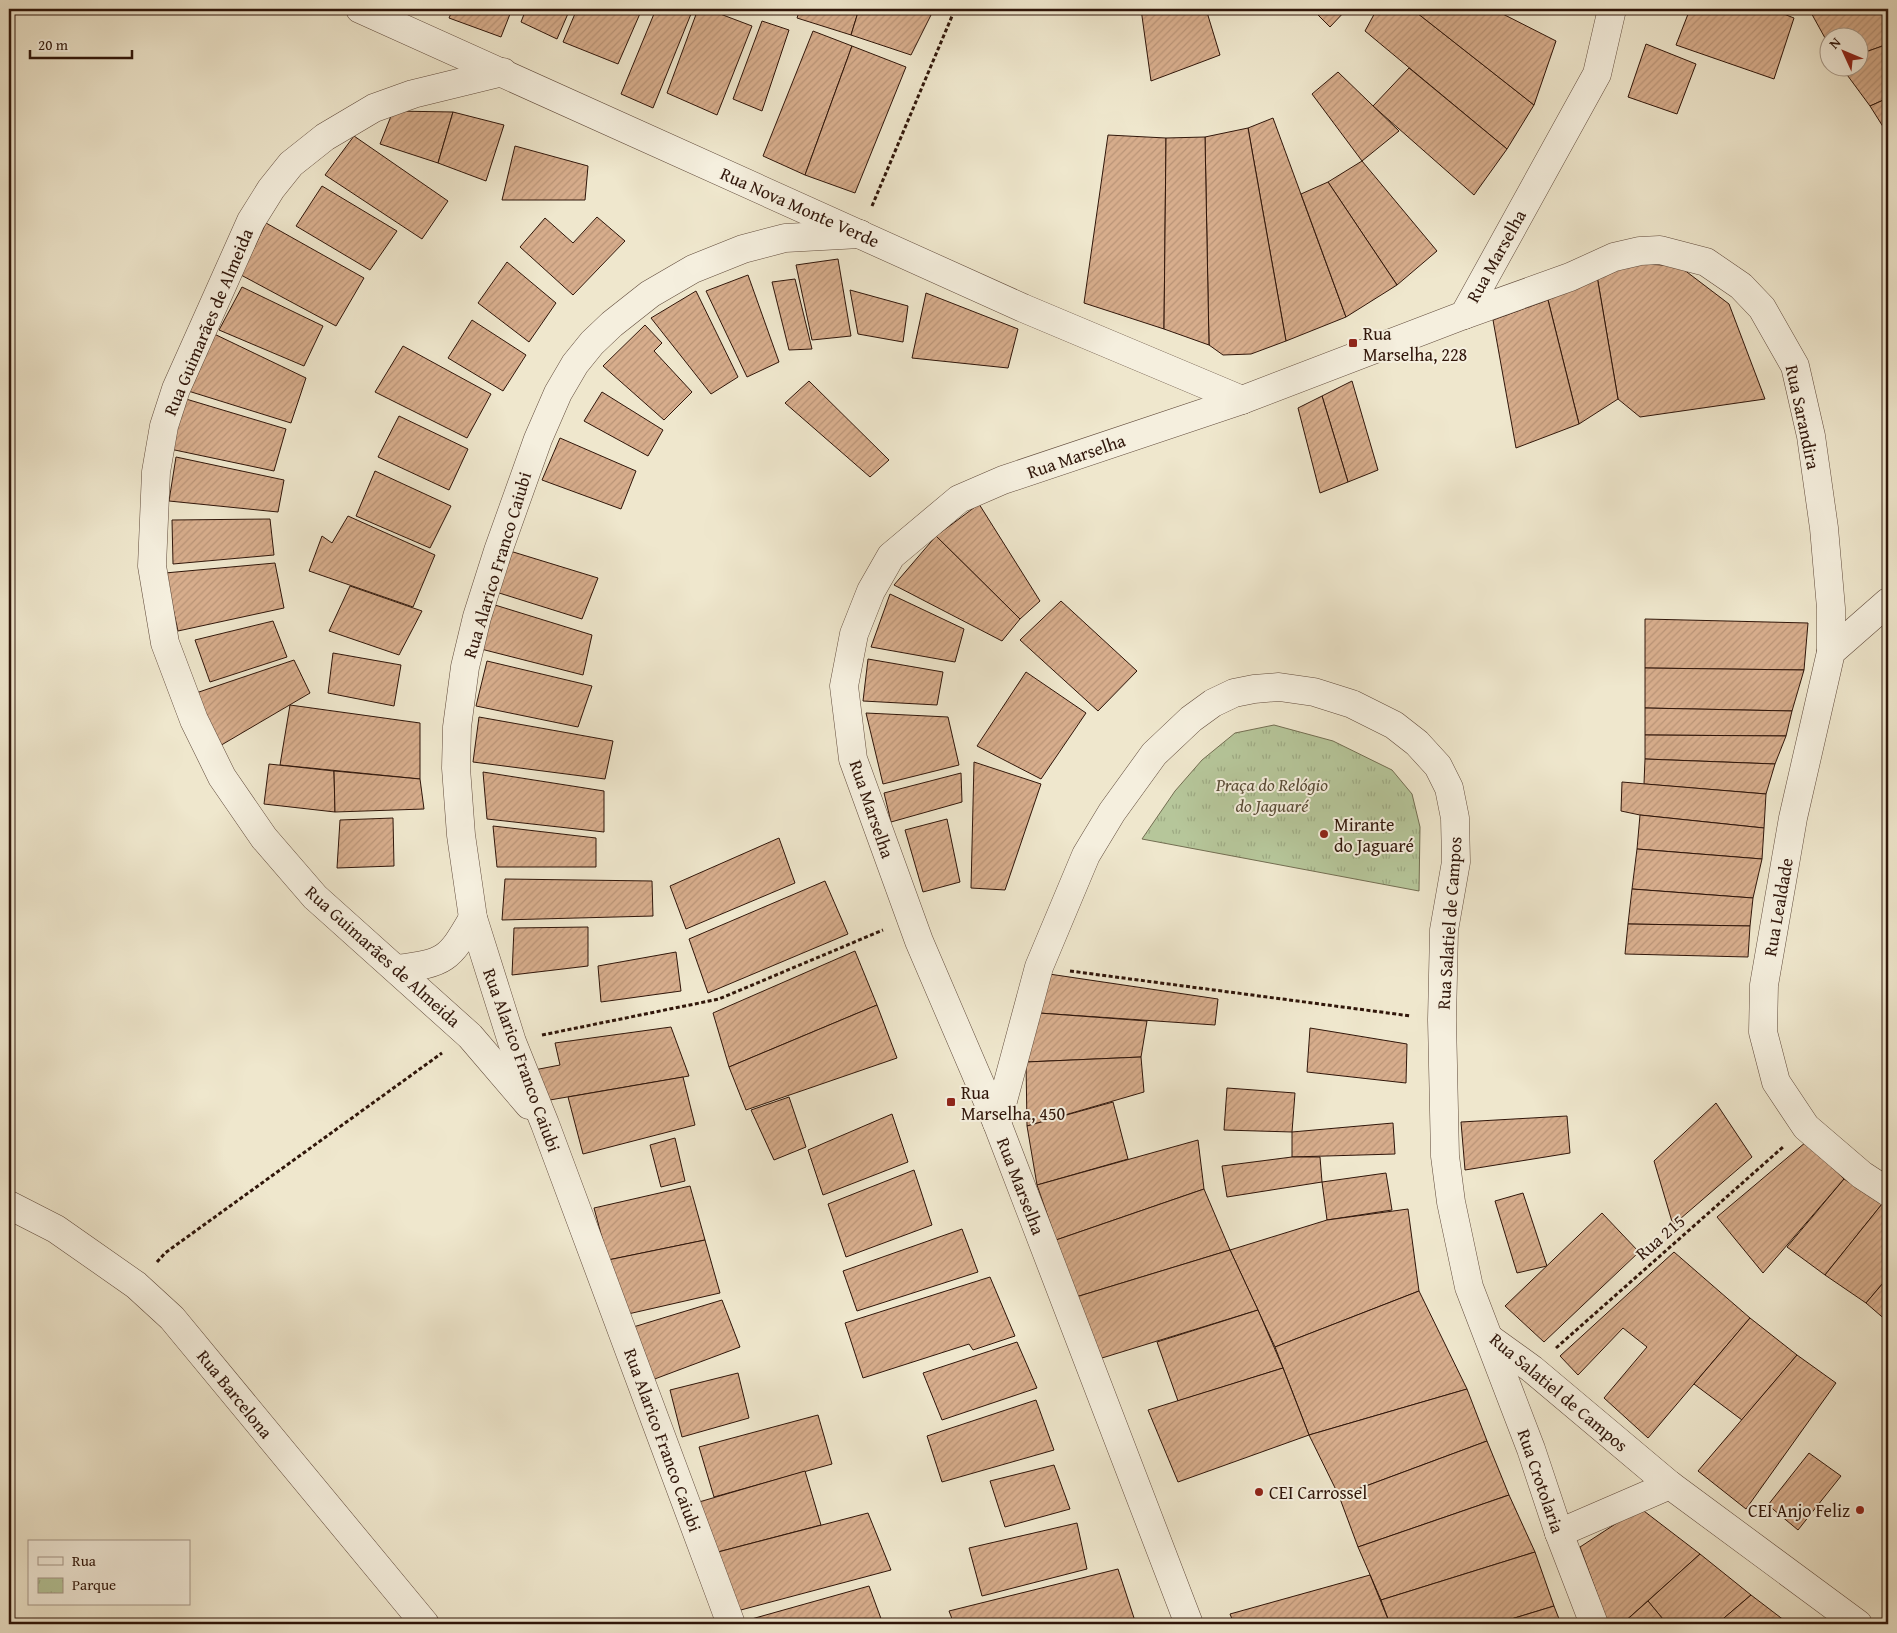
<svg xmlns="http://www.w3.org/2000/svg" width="1897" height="1633" font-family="'Gentium Book Plus',serif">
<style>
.park{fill:url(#park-tufts);stroke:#736e52}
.building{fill:url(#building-hatch);stroke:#30160a}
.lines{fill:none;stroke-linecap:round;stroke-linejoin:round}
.minor-casing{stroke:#604a3b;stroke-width:29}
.path{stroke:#30160a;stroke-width:3;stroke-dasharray:4 2.5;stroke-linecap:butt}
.minor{stroke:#f5efde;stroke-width:28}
.poi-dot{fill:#8f2418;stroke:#f5efde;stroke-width:2}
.labels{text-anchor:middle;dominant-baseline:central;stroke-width:4;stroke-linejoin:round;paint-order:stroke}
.street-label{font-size:18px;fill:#30160a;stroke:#f5efde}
.poi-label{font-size:18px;fill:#30160a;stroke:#f5efde;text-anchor:start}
.park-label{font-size:18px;font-style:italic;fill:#584b35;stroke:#f5efde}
</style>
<defs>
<pattern id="park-tufts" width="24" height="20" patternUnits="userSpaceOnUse" patternTransform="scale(1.25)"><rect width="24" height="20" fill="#b6c69a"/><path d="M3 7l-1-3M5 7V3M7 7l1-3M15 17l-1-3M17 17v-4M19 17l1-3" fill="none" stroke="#9da983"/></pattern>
<pattern id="building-hatch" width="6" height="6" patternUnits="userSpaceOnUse" patternTransform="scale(1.25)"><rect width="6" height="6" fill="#d7ad8c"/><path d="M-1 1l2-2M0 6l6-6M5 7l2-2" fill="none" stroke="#b99477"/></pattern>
</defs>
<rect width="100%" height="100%" fill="#efe7cd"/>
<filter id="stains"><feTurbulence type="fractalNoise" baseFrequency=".004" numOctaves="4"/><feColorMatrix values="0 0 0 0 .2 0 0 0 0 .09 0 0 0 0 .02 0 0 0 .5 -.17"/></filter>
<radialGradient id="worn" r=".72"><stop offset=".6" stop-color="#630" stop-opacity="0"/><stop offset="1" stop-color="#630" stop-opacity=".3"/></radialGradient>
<polygon class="park" points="1274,725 1333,741 1392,770 1412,794 1420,827 1419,891 1142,839 1175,791 1202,760 1235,733"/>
<g class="building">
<polygon points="453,9 512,9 501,37 449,18"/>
<polygon points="526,9 570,9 557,39 521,22"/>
<polygon points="577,9 642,9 618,64 563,42"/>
<polygon points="656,9 693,9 653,108 621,94"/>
<polygon points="698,9 707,9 752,26 717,115 667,93"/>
<polygon points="800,9 859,9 851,35 797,18"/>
<polygon points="859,9 934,9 911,55 851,35"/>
<polygon points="1141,9 1206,9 1220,55 1151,81"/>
<polygon points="1312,9 1347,9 1330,27"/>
<polygon points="1377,9 1412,9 1534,105 1507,149 1365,31"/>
<polygon points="1412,9 1493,9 1556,41 1534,105"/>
<polygon points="1690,9 1771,9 1794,18 1774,79 1676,45"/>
<polygon points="1809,9 1888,9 1888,44 1860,54 1860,38 1830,38 1830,47"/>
<polygon points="762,21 789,30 762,111 733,99"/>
<polygon points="813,31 852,46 805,175 763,156"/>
<polygon points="1646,44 1696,64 1677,114 1628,97"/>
<polygon points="1888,44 1888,98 1870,106 1842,68 1860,68 1860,54"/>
<polygon points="852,46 906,67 855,193 805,175"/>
<polygon points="1409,68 1507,149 1474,195 1373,106"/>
<polygon points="1338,72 1399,131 1362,161 1312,94"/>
<polygon points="1888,98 1888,132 1887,133 1870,106"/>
<polygon points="393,111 453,112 438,163 380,144"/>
<polygon points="453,112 504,125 486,181 438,163"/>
<polygon points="1273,118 1346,317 1286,341 1248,128"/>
<polygon points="1248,128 1286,341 1251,354 1223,355 1209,345 1205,137"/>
<polygon points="1108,135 1166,138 1164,329 1084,303"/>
<polygon points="354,136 448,201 422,239 325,175"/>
<polygon points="1205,137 1209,345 1164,329 1166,138"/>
<polygon points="515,146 588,166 585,200 502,200"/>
<polygon points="1362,161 1437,251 1397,285 1328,182"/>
<polygon points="1328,182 1397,285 1346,317 1301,194"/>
<polygon points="322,186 397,231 370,270 296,226"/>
<polygon points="597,217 625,241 573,295 520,247 545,218 573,243"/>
<polygon points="266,223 364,278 336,326 241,275"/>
<polygon points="838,259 851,336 812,340 796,265"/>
<polygon points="507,262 556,303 529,342 478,303"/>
<polygon points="1629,263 1679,266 1729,304 1765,399 1640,417 1618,399 1597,276"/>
<polygon points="748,275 779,362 747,377 706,291"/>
<polygon points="1597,276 1618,399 1579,424 1548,300"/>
<polygon points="795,279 812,349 789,350 772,282"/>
<polygon points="242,287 323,326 304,366 219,330"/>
<polygon points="850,290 908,306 903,342 858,334"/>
<polygon points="696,291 738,377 711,394 651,318"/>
<polygon points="926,293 1018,329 1008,368 912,358"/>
<polygon points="1548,300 1579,424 1516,448 1493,320"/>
<polygon points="472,320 526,355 503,391 448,358"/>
<polygon points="645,325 662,343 654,351 692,392 664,420 603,366"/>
<polygon points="210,332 306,378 291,423 185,390"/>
<polygon points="403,346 491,394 467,438 375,392"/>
<polygon points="809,381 889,460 870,477 785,403"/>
<polygon points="1352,381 1378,470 1348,482 1322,396"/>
<polygon points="602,392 663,430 648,456 584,421"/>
<polygon points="1322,396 1348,482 1320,493 1298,408"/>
<polygon points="186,399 286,429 274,471 170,449"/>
<polygon points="399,416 468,449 449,490 378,457"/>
<polygon points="560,438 636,471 621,509 542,480"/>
<polygon points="176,457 284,480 278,512 169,501"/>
<polygon points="375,471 451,506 430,548 356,516"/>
<polygon points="979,504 1040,601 1020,619 936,536"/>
<polygon points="348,516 435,555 413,607 309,571 322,536 332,543"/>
<polygon points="270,519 274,555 173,564 172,520"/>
<polygon points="936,536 1020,619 1002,641 894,585"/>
<polygon points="510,551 598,578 582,619 496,592"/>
<polygon points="275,563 284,608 178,631 165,573"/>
<polygon points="350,586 422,611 399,655 329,631"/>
<polygon points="890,594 964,629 955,662 871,647"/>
<polygon points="1061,601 1137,671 1098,711 1020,640"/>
<polygon points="495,605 592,635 583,675 481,649"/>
<polygon points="1645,619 1808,623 1804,670 1645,668"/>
<polygon points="273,621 287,657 210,682 195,640"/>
<polygon points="333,653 401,665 394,706 328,693"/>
<polygon points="868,659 943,672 937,705 863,701"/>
<polygon points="294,660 310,693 218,747 193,694"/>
<polygon points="487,661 592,686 578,727 476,706"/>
<polygon points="1645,668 1804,670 1792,711 1645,708"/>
<polygon points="1026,672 1086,713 1041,779 977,746"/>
<polygon points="290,705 420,723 420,779 280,765"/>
<polygon points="1645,708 1792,711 1786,736 1645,735"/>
<polygon points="866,713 948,717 959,765 883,784"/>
<polygon points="479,717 613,741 605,779 473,762"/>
<polygon points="1645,735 1786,736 1775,764 1645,759"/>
<polygon points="1645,759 1775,764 1766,794 1644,784"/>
<polygon points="974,762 1041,784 1005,890 971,888"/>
<polygon points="269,764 334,771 335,812 264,804"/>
<polygon points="334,771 420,779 424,809 335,812"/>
<polygon points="483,772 604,791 604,832 487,819"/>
<polygon points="961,773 962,802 891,822 884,793"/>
<polygon points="1622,782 1766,794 1764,828 1640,815 1621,811"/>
<polygon points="1640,815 1764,828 1762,859 1637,849"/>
<polygon points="393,818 394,866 337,868 340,820"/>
<polygon points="947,819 960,882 923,892 905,830"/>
<polygon points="493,826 596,838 596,867 497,867"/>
<polygon points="779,838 795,883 686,929 670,886"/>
<polygon points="1637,849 1762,859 1753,898 1632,889"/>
<polygon points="505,879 652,881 653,916 502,920"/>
<polygon points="825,881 848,934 708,993 689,939"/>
<polygon points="1632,889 1753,898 1750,926 1628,924"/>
<polygon points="1628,924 1750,926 1748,957 1625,954"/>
<polygon points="588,927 588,966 512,975 514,928"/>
<polygon points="855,951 877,1005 729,1067 713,1013"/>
<polygon points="676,952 681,991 601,1002 598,966"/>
<polygon points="1049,974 1218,999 1215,1025 1039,1013"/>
<polygon points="877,1005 897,1058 746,1110 729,1067"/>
<polygon points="1039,1013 1147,1021 1141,1057 1026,1062"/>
<polygon points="671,1027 689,1076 544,1101 534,1070 560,1065 555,1043"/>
<polygon points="1310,1028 1407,1044 1406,1083 1307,1072"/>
<polygon points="1141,1057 1144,1092 1027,1126 1026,1062"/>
<polygon points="683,1077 695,1125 583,1154 568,1097"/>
<polygon points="1227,1088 1295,1093 1292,1132 1224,1130"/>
<polygon points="789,1097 806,1147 774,1160 751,1110"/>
<polygon points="1113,1102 1128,1159 1037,1185 1027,1126"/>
<polygon points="1716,1103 1752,1157 1673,1225 1654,1161"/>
<polygon points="892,1114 908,1162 823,1195 808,1150"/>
<polygon points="1567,1116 1570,1153 1465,1170 1461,1122"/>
<polygon points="1393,1123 1395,1154 1292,1157 1292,1132"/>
<polygon points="675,1138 685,1181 661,1187 650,1145"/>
<polygon points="1198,1140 1204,1189 1056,1240 1037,1185"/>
<polygon points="1806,1142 1844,1179 1763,1273 1717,1217"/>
<polygon points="1292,1157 1320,1157 1322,1182 1227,1197 1222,1166"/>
<polygon points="914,1170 932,1225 846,1257 828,1204"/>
<polygon points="1386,1173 1392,1210 1327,1220 1322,1182"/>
<polygon points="1844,1179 1882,1204 1825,1275 1787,1247"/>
<polygon points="690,1186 705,1240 608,1260 594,1208"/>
<polygon points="1204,1189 1230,1250 1076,1297 1056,1240"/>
<polygon points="1523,1193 1547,1266 1517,1273 1495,1201"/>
<polygon points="1882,1204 1888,1208 1888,1277 1866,1303 1825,1275"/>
<polygon points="1408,1209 1419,1291 1275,1347 1230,1250 1327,1220"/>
<polygon points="1602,1213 1639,1252 1544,1342 1505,1306"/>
<polygon points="962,1229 978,1272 857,1311 843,1271"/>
<polygon points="705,1240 720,1293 628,1314 608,1260"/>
<polygon points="1230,1250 1258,1310 1102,1358 1076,1297"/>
<polygon points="1674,1252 1750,1318 1648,1438 1604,1398 1647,1347 1623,1328 1578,1375 1560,1356"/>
<polygon points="990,1277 1015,1336 973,1350 969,1344 863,1378 845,1323"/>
<polygon points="1884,1282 1888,1285 1888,1322 1866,1303"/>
<polygon points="1419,1291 1467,1389 1309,1435 1275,1347"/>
<polygon points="722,1300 740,1347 652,1380 630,1328"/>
<polygon points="1258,1310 1283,1368 1178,1401 1157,1342"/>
<polygon points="1750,1318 1797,1355 1742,1420 1694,1384"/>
<polygon points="1017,1342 1037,1388 942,1420 923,1373"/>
<polygon points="1797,1355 1836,1383 1746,1509 1698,1471"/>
<polygon points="1283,1368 1309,1435 1178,1482 1148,1410"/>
<polygon points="738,1373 749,1418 682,1437 670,1390"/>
<polygon points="1467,1389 1487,1441 1339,1496 1309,1435"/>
<polygon points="1036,1400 1054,1450 942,1482 927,1436"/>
<polygon points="818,1415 832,1464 714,1497 699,1447"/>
<polygon points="1487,1441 1509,1495 1358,1547 1339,1496"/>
<polygon points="1809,1453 1841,1476 1798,1530 1768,1505"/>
<polygon points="1054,1465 1070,1509 1005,1527 990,1481"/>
<polygon points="805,1471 821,1525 718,1552 699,1502"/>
<polygon points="1509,1495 1535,1552 1381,1600 1358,1547"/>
<polygon points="1640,1508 1700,1554 1622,1624 1608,1624 1580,1547"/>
<polygon points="868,1513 891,1570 737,1611 718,1552"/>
<polygon points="1077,1523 1087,1569 982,1596 969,1548"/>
<polygon points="1535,1552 1554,1606 1495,1624 1390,1624 1381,1600"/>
<polygon points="1700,1554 1751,1595 1717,1624 1667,1624 1648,1601"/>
<polygon points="1118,1569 1136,1624 954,1624 949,1611"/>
<polygon points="1370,1575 1390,1624 1234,1624 1230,1614"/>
<polygon points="869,1586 883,1624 750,1624 748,1620"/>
<polygon points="1751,1595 1789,1624 1717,1624"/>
<polygon points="1648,1601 1667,1624 1622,1624"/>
<polygon points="1554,1606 1561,1624 1495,1624"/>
</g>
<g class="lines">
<defs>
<g id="minor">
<polyline points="360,9 1023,308 1242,400"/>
<polyline points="503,72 413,94 374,108 325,137 291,164 271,189 251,221 176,389 164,426 156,472 152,566 165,643 194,720 222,777 264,838 315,897 470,1036 529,1105"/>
<polyline points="1464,315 1570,277 1614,257 1640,251 1660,250 1706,262 1741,286 1762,308 1795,366 1811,436 1824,528 1831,608 1831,652"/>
<polyline points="1888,602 1831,652 1793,818 1764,985 1763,1032 1776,1082 1806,1127 1862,1175 1888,1192"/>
<path d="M397 969C445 963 449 960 473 918"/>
<polyline points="997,1123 1039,967 1086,855 1112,812 1154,754 1191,719 1213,703 1234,693 1254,689 1279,687 1314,692 1352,704 1394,725 1417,743 1438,766 1449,788 1455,818 1456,862 1444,930 1442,1020 1445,1156 1451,1202 1469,1287 1531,1449 1559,1533 1594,1624"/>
<polyline points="9,1205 56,1229 136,1285 172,1318 425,1624"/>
<polyline points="1489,1338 1532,1369 1670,1485 1858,1624"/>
<polyline points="1559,1533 1670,1485"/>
<polyline points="731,1624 545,1124 512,1042 473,918 461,835 456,768 457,727 465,667 477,617 498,551 538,439 558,393 575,364 592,343 612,324 650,294 693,269 743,249 785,238 860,234"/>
<polyline points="1189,1624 997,1123 919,941 853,759 844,686 854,634 871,591 891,556 959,499 1003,480 1242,400 1464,315 1597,74 1612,9"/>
</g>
</defs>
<use href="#minor" class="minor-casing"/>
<g class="path">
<polyline points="872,206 955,9"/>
<polyline points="1070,971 1411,1016"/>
<polyline points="542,1035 719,999 883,930"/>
<polyline points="157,1262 165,1253 442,1053"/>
<polyline points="1556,1348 1783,1147"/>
</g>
<use href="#minor" class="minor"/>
</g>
<g class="poi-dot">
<rect x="1348" y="338" width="10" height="10" rx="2.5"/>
<circle cx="1324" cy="834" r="5"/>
<rect x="946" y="1097" width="10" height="10" rx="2.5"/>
<circle cx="1259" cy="1492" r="5"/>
<circle cx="1860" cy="1510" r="5"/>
</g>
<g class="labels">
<g class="street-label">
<text transform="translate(800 207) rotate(24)">Rua Nova Monte Verde</text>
<text transform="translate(1496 256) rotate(-61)">Rua Marselha</text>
<text transform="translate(208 322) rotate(-67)">Rua Guimarães de Almeida</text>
<text transform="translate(1803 417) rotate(78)">Rua Sarandira</text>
<text transform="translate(1076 456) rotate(-19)">Rua Marselha</text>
<text transform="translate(497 565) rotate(-73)">Rua Alarico Franco Caiubi</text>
<text transform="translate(872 809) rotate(71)">Rua Marselha</text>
<text transform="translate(1778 907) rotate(-80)">Rua Lealdade</text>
<text transform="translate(1449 923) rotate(-86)">Rua Salatiel de Campos</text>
<text transform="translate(383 956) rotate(42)">Rua Guimarães de Almeida</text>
<text transform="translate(522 1060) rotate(70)">Rua Alarico Franco Caiubi</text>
<text transform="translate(1021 1186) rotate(69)">Rua Marselha</text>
<text transform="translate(1660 1237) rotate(-41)">Rua 215</text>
<text transform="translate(1559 1392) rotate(40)">Rua Salatiel de Campos</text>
<text transform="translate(235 1394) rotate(51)">Rua Barcelona</text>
<text transform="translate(663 1440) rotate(70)">Rua Alarico Franco Caiubi</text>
<text transform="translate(1541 1481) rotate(71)">Rua Crotolaria</text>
</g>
<g class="poi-label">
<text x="1363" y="333">Rua<tspan x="1363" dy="21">Marselha, 228</tspan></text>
<text x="1334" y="824">Mirante<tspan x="1334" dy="21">do Jaguaré</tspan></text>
<text x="961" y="1092">Rua<tspan x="961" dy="21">Marselha, 450</tspan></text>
<text x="1269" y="1492">CEI Carrossel</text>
<text x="1850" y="1510" text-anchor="end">CEI Anjo Feliz</text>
</g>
<g class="park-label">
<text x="1272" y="784">Praça do Relógio<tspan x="1272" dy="21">do Jaguaré</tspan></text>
</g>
</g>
<rect width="1897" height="1633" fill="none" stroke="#efe7cd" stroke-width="30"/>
<rect x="10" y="10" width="1877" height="1613" fill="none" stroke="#30160a" stroke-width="2.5"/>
<rect x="15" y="15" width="1867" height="1603" fill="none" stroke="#30160a"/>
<rect x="28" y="1540" width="162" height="65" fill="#f5efde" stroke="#a69889"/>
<rect x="38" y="1557" width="25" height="8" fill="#f5efde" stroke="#a69889"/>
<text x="72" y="1566" font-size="15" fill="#30160a">Rua</text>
<rect x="38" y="1578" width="25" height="15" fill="url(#park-tufts)" stroke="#a69889"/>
<text x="72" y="1590" font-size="15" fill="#30160a">Parque</text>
<g transform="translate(1844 52) rotate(314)"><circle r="24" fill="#f5efde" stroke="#a69889"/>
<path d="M0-4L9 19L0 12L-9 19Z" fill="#8f2418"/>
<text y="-8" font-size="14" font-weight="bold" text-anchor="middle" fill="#30160a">N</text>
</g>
<path d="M30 50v8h102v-8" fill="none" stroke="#30160a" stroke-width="2.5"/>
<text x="38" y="50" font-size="15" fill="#30160a" stroke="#f5efde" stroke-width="4" paint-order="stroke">20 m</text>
<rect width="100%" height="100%" filter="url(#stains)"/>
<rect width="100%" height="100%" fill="url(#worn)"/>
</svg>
